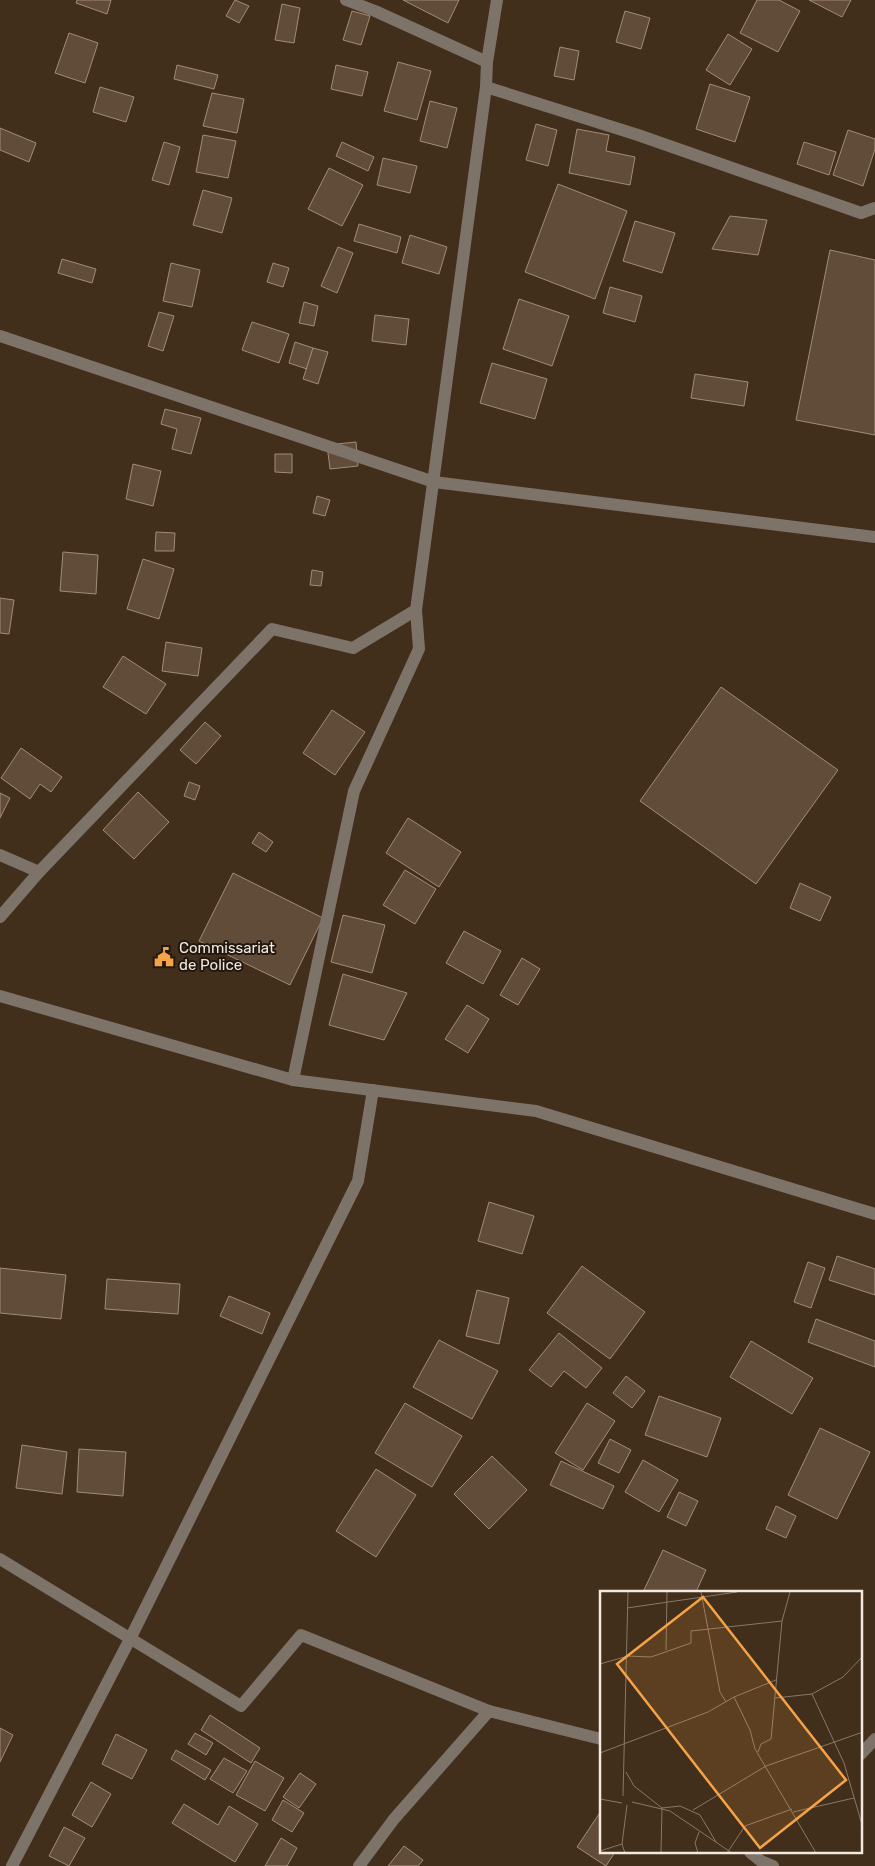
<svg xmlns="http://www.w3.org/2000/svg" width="875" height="1866" font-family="Rubik,sans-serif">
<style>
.building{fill:#604c38;stroke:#a38c76}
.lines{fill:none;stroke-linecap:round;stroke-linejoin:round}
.minor{stroke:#7d7369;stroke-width:12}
.labels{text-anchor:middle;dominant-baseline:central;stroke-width:4;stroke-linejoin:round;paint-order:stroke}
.poi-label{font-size:15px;fill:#f5e8dc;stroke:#211810;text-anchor:start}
.inset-road{fill:none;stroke:#897868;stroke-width:1}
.view{fill:#f5a346;fill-opacity:0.15;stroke:#f5a346;stroke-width:2.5}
.inset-edge{fill:none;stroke:#f5e8dc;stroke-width:2.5}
</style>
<rect width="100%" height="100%" fill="#412e1b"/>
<g class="building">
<polygon points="77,0 111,0 107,14 76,3"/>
<polygon points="235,0 249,6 239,23 226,16"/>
<polygon points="403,0 459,0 448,23"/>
<polygon points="757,0 779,0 800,11 778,52 740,33"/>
<polygon points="809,0 851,0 842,17"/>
<polygon points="282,4 300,8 294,43 275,40"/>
<polygon points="352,11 370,16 361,45 343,40"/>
<polygon points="625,11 650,18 641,49 616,42"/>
<polygon points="69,33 98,43 85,83 55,73"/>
<polygon points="728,34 752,49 730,85 706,70"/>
<polygon points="560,47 579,51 574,80 554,76"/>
<polygon points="398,62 431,71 417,120 384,111"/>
<polygon points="177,65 218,75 214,89 174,79"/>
<polygon points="336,65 368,72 362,96 331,89"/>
<polygon points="710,84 750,97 735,142 696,129"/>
<polygon points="100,87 134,97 126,122 93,112"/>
<polygon points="212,93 244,99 237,133 203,126"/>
<polygon points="430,101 457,108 447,148 420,141"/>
<polygon points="536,124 557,130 548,166 526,160"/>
<polygon points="0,128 36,143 29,162 0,150"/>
<polygon points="577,129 609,135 606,151 635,157 630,185 569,173"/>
<polygon points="848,130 875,139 875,149 863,186 833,175"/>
<polygon points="203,135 236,141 228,178 196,172"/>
<polygon points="164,142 180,147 169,185 152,180"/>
<polygon points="342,142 374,157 368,171 336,156"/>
<polygon points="804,142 836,152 829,175 797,164"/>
<polygon points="383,158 417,166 410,193 377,185"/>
<polygon points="329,168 363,185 342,226 308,209"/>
<polygon points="558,184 627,211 595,299 525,272"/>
<polygon points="203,190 232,198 222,233 193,225"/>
<polygon points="730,216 767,220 758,255 712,249"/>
<polygon points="635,221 675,233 662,273 623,261"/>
<polygon points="359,224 401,237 397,253 354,241"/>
<polygon points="410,235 447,247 439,274 402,263"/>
<polygon points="338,247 353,253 337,293 321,286"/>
<polygon points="830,250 875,260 875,435 796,420"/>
<polygon points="62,259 96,269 92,283 58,273"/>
<polygon points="171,263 200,270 192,307 163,301"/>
<polygon points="273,263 289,268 283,287 267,282"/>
<polygon points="610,287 642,296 635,322 603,313"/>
<polygon points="519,299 569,316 552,366 503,349"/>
<polygon points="304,302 318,306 314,326 299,323"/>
<polygon points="159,312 174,316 163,351 148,346"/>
<polygon points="375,315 409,319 406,345 372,341"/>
<polygon points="252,322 289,334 279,363 242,350"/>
<polygon points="295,342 313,348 307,369 289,363"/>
<polygon points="313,348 328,352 318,384 303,379"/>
<polygon points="492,363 547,379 535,419 480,403"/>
<polygon points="695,374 748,382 744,406 691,398"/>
<polygon points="165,409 201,418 191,454 172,449 177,429 161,424"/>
<polygon points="356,442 358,466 330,469 327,445"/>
<polygon points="275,454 292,454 292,473 275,472"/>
<polygon points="133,464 161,471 153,506 126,499"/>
<polygon points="317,496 330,500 325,516 313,513"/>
<polygon points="156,532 175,533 174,551 155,551"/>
<polygon points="63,552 98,555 96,594 60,591"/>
<polygon points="143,559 174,569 159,619 127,609"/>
<polygon points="312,570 323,572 321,586 310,585"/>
<polygon points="0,598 14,600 9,634 0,633"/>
<polygon points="166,642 202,648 198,676 162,671"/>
<polygon points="123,656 166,684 146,714 103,687"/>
<polygon points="721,687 838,770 756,884 640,801"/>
<polygon points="332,710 365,732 335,775 303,753"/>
<polygon points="205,722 221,736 196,764 180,750"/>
<polygon points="21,748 62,777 51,792 40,784 30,799 1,778"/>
<polygon points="189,782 200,786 195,800 184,796"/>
<polygon points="138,792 169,822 134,859 103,830"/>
<polygon points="0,793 10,798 0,818"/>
<polygon points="408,818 461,852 439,887 386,853"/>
<polygon points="259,832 273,842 266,852 252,843"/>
<polygon points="405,870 436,889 415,924 383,905"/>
<polygon points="233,873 323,918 290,985 199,941"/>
<polygon points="800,883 831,897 820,921 790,908"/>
<polygon points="343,915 385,925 372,973 331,962"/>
<polygon points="464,931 501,951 483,984 446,963"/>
<polygon points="522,958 540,969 518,1005 500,995"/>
<polygon points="343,974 407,993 384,1040 329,1025"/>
<polygon points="467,1005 489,1019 468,1053 445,1039"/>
<polygon points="489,1202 534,1216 522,1254 478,1241"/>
<polygon points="837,1256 875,1269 875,1295 829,1280"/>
<polygon points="808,1262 825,1268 811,1308 794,1302"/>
<polygon points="582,1266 645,1312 610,1359 547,1313"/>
<polygon points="0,1268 66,1275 61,1319 0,1313"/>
<polygon points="107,1279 180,1284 178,1314 105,1309"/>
<polygon points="477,1290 509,1298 499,1344 466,1336"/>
<polygon points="229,1296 270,1313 262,1334 220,1316"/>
<polygon points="816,1319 875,1341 875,1367 808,1342"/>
<polygon points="559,1333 602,1368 586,1388 564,1371 551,1387 529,1370"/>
<polygon points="439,1340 498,1371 472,1419 413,1387"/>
<polygon points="751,1341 813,1378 792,1414 730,1377"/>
<polygon points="626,1376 645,1391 632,1408 613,1393"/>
<polygon points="659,1396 721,1418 707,1457 645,1435"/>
<polygon points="405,1403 462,1436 432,1487 375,1453"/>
<polygon points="587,1403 615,1421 583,1470 555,1453"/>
<polygon points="820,1428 870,1452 837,1519 788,1495"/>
<polygon points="610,1439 631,1450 619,1473 598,1463"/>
<polygon points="22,1445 67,1452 62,1494 16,1488"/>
<polygon points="79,1449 126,1452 123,1496 77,1492"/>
<polygon points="492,1456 527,1490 489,1529 454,1494"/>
<polygon points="643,1460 678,1480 659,1512 625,1492"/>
<polygon points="561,1461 614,1486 603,1509 550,1485"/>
<polygon points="376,1469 416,1495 376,1557 336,1531"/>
<polygon points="679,1492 698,1501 686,1526 667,1517"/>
<polygon points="776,1506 796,1516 786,1538 766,1529"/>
<polygon points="663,1550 706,1570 696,1592 643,1592"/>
<polygon points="210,1715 260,1748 251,1763 201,1730"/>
<polygon points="0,1728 13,1735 0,1762"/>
<polygon points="195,1733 213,1743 206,1755 188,1744"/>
<polygon points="116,1734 147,1750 132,1779 102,1764"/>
<polygon points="176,1750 211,1770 205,1780 171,1759"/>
<polygon points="224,1758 247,1771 233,1793 210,1779"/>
<polygon points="255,1761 284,1778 265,1811 236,1795"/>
<polygon points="300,1773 316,1784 299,1808 283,1797"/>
<polygon points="91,1782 111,1794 92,1827 72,1815"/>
<polygon points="283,1800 304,1813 292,1832 272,1820"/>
<polygon points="184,1804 218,1825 229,1806 258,1824 235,1862 172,1823"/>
<polygon points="601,1811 601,1852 615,1852 606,1866 577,1847"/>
<polygon points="64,1827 85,1838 69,1866 49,1856"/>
<polygon points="281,1838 297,1848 287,1866 265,1866"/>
<polygon points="404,1846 423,1860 418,1866 388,1866"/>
</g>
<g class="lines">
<g class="minor">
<polyline points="346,0 375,11 487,62"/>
<polyline points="486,87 638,135 861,213 875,208"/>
<polyline points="0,336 434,482 875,537"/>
<polyline points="0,855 39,872"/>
<polyline points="0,917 39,872 272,629 353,648 416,610"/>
<polyline points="0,996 293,1080 536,1111 875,1214"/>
<polyline points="293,1080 354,791 419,649 416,610 486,87 487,62 497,0"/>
<polyline points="0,1559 241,1706 301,1635 489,1711 601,1739"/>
<polyline points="861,1754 875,1739"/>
<polyline points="750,1852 761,1861 773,1866"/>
<polyline points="12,1866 130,1639 358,1181 373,1090"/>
<polyline points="359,1866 394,1819 489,1711"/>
</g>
</g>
<defs>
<symbol id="civic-bare" viewBox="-9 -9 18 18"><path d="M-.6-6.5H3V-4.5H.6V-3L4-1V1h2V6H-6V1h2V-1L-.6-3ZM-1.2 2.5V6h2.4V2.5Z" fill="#f5a346" stroke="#211810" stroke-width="2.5" paint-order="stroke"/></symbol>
</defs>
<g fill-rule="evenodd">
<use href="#civic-bare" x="150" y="943" width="28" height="28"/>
</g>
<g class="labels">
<g class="poi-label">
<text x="179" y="948">Commissariat<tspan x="179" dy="17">de Police</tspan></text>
</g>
</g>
<g transform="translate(600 1591)">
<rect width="262" height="262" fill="#412e1b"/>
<path class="inset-road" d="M101 1 120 101 126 111M27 17 137 1M66 59 67 1M0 73 28 65 51 66 91 52V40L182 30M212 103 244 172 263 237M134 106 150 139 155 158 216 262M175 107 212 103 243 86 263 65M158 161 161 153 171 148 182 30 190 1M0 162 108 121 134 106 176 89M26 181 34 195 62 217 80 215 100 224 116 251M23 205 28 1M0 208 22 212M32 211 70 220 132 262M93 219 166 175 263 141M193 221 254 207M0 260 22 253M25 262 22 253 27 214M61 262 62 217M98 262 95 252 99 241M127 262 145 235 192 218"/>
<path class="view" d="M103 6 246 189 160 257 17 73Z"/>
<rect width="262" height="262" class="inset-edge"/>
</g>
</svg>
